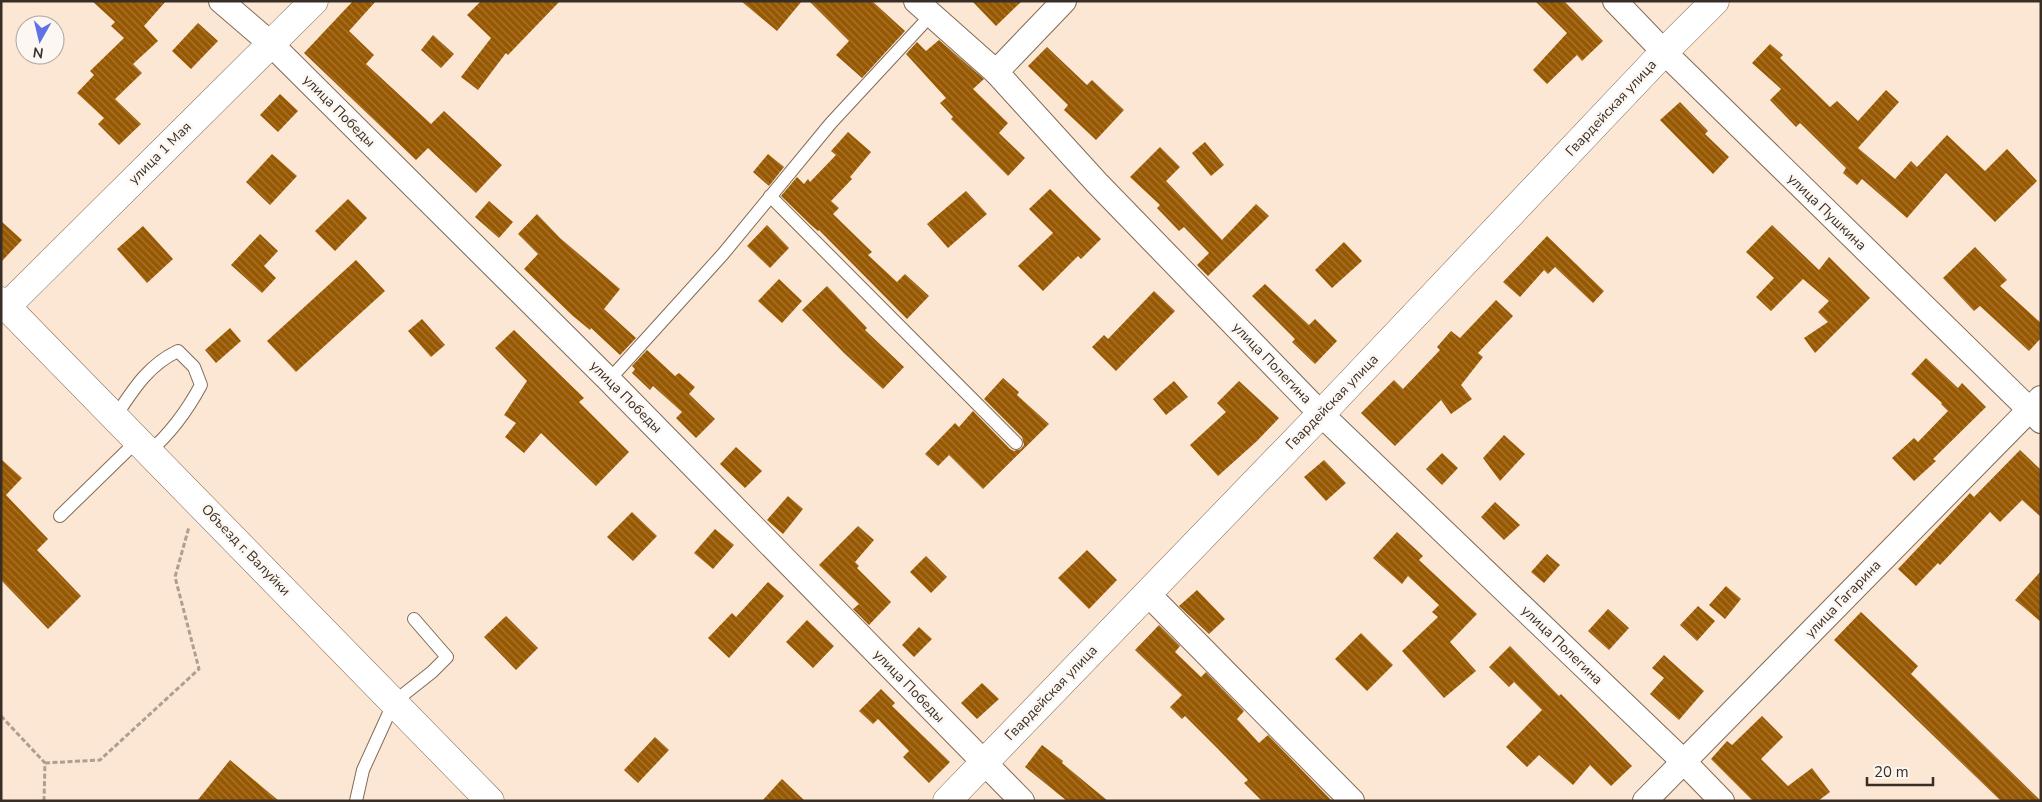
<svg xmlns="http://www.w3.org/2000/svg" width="2042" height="802" font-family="'Nunito Sans',sans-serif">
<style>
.building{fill:url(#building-back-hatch)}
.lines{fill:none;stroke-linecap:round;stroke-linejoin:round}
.lane-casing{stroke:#826b56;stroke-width:14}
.street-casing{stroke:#826b56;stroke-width:26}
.secondary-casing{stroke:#826b56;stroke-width:29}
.primary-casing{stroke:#826b56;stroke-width:29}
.path{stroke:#af9f90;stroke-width:3;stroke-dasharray:5 2.5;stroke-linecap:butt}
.lane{stroke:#fff;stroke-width:12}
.street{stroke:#fff;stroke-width:24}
.secondary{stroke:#fff;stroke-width:28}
.primary{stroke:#fff;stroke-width:28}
.labels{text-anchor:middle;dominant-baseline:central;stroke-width:5;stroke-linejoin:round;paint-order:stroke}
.street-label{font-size:14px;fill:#382e25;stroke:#fcf7f2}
</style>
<defs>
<pattern id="building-back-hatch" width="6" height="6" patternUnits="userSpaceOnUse" patternTransform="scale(1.25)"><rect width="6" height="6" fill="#985800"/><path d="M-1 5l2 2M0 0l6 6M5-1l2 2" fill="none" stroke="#a57739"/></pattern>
</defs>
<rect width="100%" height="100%" fill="#fce7d4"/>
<g class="building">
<polygon points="92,1 166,1 144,26 158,41 133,64 142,73 115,99 141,124 119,145 98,124 104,118 77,93 94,75 90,71 124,38 111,26 115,22"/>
<polygon points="353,1 376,1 349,31 374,55 366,64 431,124 444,111 502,165 476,193 428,148 416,160 304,53"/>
<polygon points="481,1 560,1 508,55 506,53 478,90 461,77 491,38 467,15"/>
<polygon points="741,1 802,1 777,31"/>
<polygon points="809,1 872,1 905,31 862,78 836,55 849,41"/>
<polygon points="972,1 1022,1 996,26"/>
<polygon points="1535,1 1564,1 1603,41 1582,61 1577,55 1547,84 1533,70 1567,33"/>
<polygon points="198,23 218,41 191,69 172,51"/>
<polygon points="433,35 454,54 441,68 421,50"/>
<polygon points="939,40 984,79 973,89 1008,123 999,133 1025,158 1008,176 951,119 953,117 940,103 946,98 906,54 917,42 926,51"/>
<polygon points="1770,44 1783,55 1780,58 1830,107 1837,101 1858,121 1886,90 1899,102 1858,148 1895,179 1911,161 1917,167 1947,135 1985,171 2007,149 2037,181 1995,222 1946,173 1907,218 1862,179 1857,185 1843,173 1846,168 1800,123 1796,127 1770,100 1781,89 1752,63"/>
<polygon points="1047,47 1087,85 1092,80 1124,110 1096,140 1064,110 1068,105 1028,66"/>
<polygon points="280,94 298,111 278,132 260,115"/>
<polygon points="1680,102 1708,131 1705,134 1729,157 1713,174 1660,120"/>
<polygon points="848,132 871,152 850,177 852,179 831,201 839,208 833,214 872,252 868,255 897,282 905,274 929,296 907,319 819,230 818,231 811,225 781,196 797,177 804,184 808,179 810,182 836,155 831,151"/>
<polygon points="1205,142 1224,165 1211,176 1192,153"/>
<polygon points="1160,147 1180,167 1166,181 1222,240 1256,204 1269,216 1208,276 1197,265 1209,253 1184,227 1179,231 1157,208 1160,205 1130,177"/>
<polygon points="272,154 297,176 270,205 246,182"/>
<polygon points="768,154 784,167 769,186 753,172"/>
<polygon points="1050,189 1101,239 1081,259 1078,256 1043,291 1018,266 1053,233 1029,209"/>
<polygon points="966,191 987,214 948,248 927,224"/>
<polygon points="348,199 367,218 335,251 315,231"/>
<polygon points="489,201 513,222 499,238 475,217"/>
<polygon points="537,214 560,238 620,289 604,309 636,338 620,355 591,328 590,330 573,316 524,269 538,254 518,234"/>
<polygon points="1,221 22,240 1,262"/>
<polygon points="767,225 789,248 770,268 747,246"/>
<polygon points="1772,225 1819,270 1829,257 1870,298 1815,353 1804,338 1828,322 1818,312 1829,301 1803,279 1771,311 1756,297 1774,278 1746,252"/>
<polygon points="143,226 173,259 147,283 117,249"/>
<polygon points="260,234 278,251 264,266 276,278 262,293 231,265"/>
<polygon points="1547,236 1604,291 1593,303 1555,267 1548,274 1544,270 1520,297 1503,282"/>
<polygon points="1344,242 1362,261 1332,288 1315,270"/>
<polygon points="1975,247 2007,280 2000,286 2041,323 2041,338 2029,351 1980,306 1974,311 1943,278"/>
<polygon points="356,260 385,291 296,372 267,341"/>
<polygon points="779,279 802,301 782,323 758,301"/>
<polygon points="1265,284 1309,325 1315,319 1337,341 1315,364 1292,342 1295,339 1252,296"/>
<polygon points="827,286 867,328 865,330 904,367 883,389 844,353 802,310"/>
<polygon points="1154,291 1175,311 1116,371 1092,347 1104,335 1108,339"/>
<polygon points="1496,300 1513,316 1478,353 1483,357 1461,385 1472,399 1451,414 1441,400 1395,446 1361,413 1394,380 1403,389 1440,350 1437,347 1451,331 1460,338"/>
<polygon points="422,319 445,345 431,357 408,331"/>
<polygon points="230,328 241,341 216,363 205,350"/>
<polygon points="514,330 584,398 579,402 629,452 596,486 541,433 524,453 505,437 516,423 504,415 527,381 495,348"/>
<polygon points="647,350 675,376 679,373 695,387 689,394 715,419 696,438 676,418 682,412 653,386 650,390 632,373 635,369 632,366"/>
<polygon points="1926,358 1958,388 1962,383 1986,407 1933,459 1936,461 1914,481 1892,458 1914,438 1918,442 1948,411 1941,404 1942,403 1911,374"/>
<polygon points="1003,378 1019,392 1017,395 1049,424 983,489 949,455 938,466 925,454 955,423 959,427 973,411 1010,449 1014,451 1021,449 1024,445 1022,437 984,399"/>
<polygon points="1174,381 1188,397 1166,415 1153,399"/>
<polygon points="1239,381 1279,418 1257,441 1218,476 1190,445 1226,412 1217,403"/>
<polygon points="1504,435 1525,454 1500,481 1483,458"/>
<polygon points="736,447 762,471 745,488 720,464"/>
<polygon points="2020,450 2041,470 2041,517 2022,500 2000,522 1990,512 1940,565 1938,563 1916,586 1898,569 1970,493 1974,497"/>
<polygon points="1442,453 1458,468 1442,485 1426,469"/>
<polygon points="1,459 22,478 6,495 48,539 37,550 81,596 48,629 1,580"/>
<polygon points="1324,460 1346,483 1326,501 1304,477"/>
<polygon points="788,496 803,509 783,534 767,520"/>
<polygon points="1495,502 1520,525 1504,540 1481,517"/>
<polygon points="632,512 657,536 633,561 607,537"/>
<polygon points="858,526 874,540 855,562 859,566 857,568 891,602 869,625 853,609 859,604 819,565"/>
<polygon points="715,529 734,545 713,569 694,553"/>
<polygon points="1397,532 1423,556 1419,560 1477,614 1450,642 1476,671 1444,698 1402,651 1438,617 1432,612 1439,605 1408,576 1402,584 1373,558"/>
<polygon points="1087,550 1117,580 1089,609 1058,578"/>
<polygon points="1547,554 1560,565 1544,583 1531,572"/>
<polygon points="926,556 947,577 931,593 910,572"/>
<polygon points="2041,571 2041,622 2015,600"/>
<polygon points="768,582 784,596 729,658 708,638 732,613 736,617"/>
<polygon points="1726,586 1741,599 1725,619 1709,605"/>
<polygon points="1197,590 1225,619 1209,634 1179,606"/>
<polygon points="1698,606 1715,621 1697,641 1680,625"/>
<polygon points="1608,609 1629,628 1609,650 1588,631"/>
<polygon points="1861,612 1918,666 1911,674 2041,801 2001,801 1834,640"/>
<polygon points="506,616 538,648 516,670 484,637"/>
<polygon points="807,620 834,646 813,668 786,642"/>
<polygon points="1159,625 1180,646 1175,652 1201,677 1206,672 1244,711 1237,719 1259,743 1268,735 1332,801 1262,801 1244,783 1248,780 1218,749 1185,716 1182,719 1170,707 1182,695 1135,650"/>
<polygon points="919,627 932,639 914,657 902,645"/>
<polygon points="1361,633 1393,665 1367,691 1335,659"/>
<polygon points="1510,646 1559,696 1561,694 1632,766 1611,786 1590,765 1573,785 1539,755 1527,767 1506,747 1542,710 1514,682 1509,687 1489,667"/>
<polygon points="1664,655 1704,691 1679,720 1650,694 1664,678 1652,668"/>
<polygon points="982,683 999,699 977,719 961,703"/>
<polygon points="881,689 895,703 892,706 950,762 929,783 903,757 909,751 878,719 873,724 859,711"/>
<polygon points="1762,716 1783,737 1761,759 1788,786 1812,768 1830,792 1818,801 1753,801 1711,759 1727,741 1732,745"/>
<polygon points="655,737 669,750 638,783 624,770"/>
<polygon points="1042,745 1063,761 1062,763 1108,801 1067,801 1025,767"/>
<polygon points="230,760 279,801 197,801"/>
<polygon points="782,779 805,801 762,801"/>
</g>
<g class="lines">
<defs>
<g id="lane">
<polyline points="770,196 1016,443"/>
<polyline points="609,380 723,254 831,123 931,15"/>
<path d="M115 417C133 390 148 365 178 351L194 367 201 385C187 411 172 432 149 452"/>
<polyline points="60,516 138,440"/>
<polyline points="356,801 363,770 394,702 432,672 447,657 414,619"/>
</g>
<g id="street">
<polyline points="221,1 270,43 609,380 1022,801"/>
<polyline points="916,1 996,72 1097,183 1321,414 1684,762 1722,801"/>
<polyline points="1615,1 1664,52 2041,421"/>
<polyline points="996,72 1064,1"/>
<polyline points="1147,593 1352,801"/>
<polyline points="1645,801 2041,398"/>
</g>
<g id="secondary">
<polyline points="7,306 314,1"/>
<polyline points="947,801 1321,414 1664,52 1715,1"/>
</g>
<polyline id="primary" points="1,301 490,801"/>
</defs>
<use href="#lane" class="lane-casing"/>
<use href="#street" class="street-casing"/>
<use href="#secondary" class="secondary-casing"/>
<use href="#primary" class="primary-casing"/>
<g class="path">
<polyline points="1,716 45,763 44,801"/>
<polyline points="45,763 100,760 199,669 175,577 189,527"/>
</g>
<use href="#lane" class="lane"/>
<use href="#street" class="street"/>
<use href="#secondary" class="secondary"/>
<use href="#primary" class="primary"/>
</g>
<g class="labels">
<g class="street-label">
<text transform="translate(1611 108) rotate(-47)">Гвардейская улица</text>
<text transform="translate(339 111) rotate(45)">улица Победы</text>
<text transform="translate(160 153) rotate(-45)">улица 1 Мая</text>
<text transform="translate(1827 212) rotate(44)">улица Пушкина</text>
<text transform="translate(1272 363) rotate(46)">улица Полегина</text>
<text transform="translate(626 397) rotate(45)">улица Победы</text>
<text transform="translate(1332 402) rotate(-46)">Гвардейская улица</text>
<text transform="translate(246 550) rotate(46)">Объезд г. Валуйки</text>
<text transform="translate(1843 599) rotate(-46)">улица Гагарина</text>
<text transform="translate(1562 645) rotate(44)">улица Полегина</text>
<text transform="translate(909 686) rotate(46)">улица Победы</text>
<text transform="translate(1051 693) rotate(-46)">Гвардейская улица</text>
</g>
</g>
<rect width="2042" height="802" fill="none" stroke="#382e25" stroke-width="5"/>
<g transform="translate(40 40) rotate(188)"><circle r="24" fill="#fcf7f2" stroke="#aea7a0"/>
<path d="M0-4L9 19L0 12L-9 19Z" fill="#6071e8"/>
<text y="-8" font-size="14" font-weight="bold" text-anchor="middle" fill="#382e25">N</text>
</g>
<path d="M1867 777v8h66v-8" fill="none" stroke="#382e25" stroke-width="2.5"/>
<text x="1874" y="777" font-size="15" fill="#382e25" stroke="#fcf7f2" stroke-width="4" paint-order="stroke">20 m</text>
</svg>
